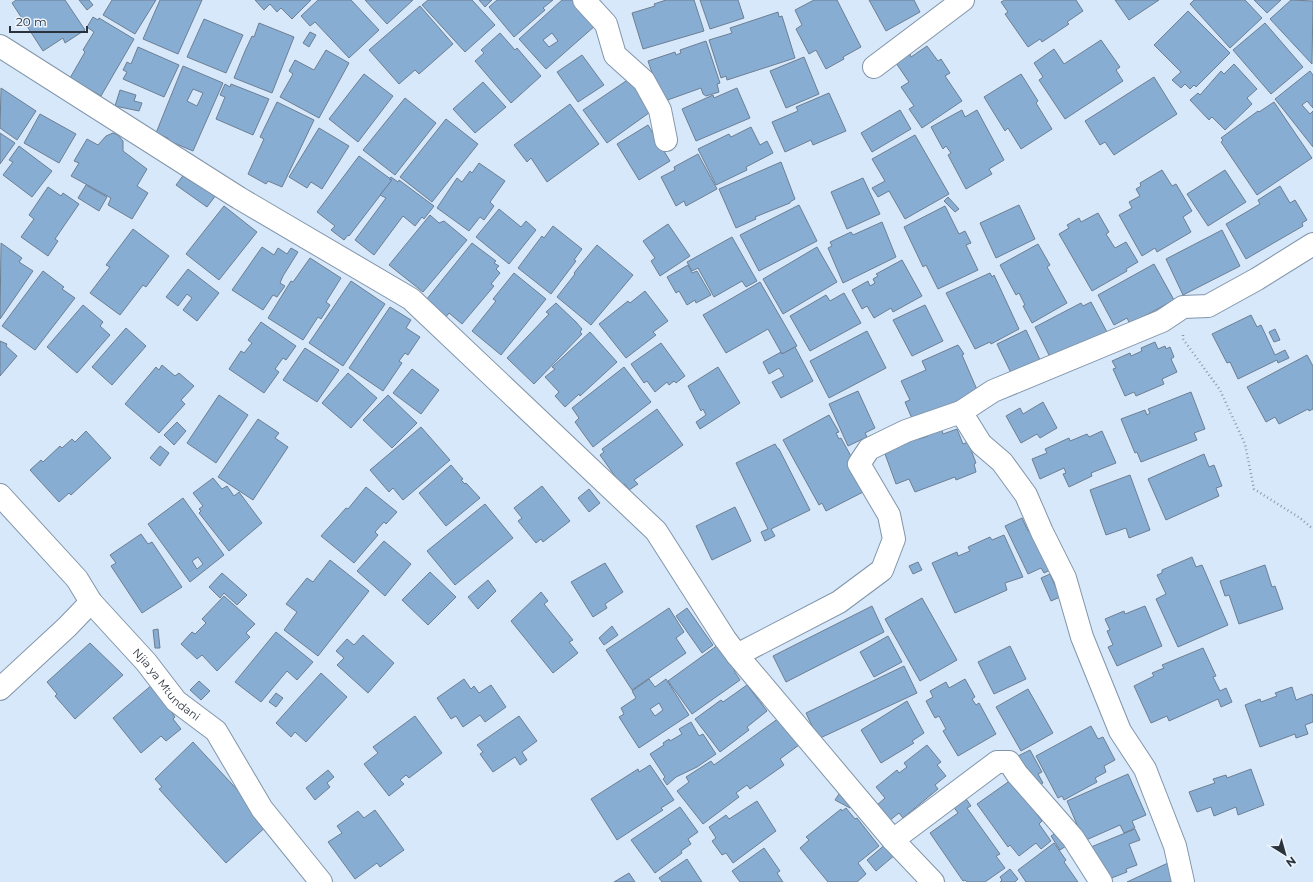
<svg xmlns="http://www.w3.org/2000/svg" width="1313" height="882" font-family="Montserrat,sans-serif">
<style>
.building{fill:#88add3;stroke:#6c7f94;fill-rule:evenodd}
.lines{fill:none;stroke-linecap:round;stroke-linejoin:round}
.minor-casing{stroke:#8195aa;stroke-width:24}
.path{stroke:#8d9aa8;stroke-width:2.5;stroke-dasharray:1 3;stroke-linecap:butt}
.minor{stroke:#fff;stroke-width:22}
.labels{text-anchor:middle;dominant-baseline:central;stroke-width:4;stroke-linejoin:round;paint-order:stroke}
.street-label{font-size:11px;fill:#2a323b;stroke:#ebf4fd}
</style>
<rect width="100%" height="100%" fill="#d7e8fa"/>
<g class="building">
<polygon points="16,0 65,0 85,30 65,43 63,38 43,51 12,3"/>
<polygon points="79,0 89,0 93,5 87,10"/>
<polygon points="112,0 156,0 135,34 103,15"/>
<polygon points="160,0 202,0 178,54 143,39"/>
<polygon points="255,0 311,0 292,19 281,8 277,12 270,4 264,10"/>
<polygon points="318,0 351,0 379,30 349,58 315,22 310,26 301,16"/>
<polygon points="365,0 413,0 387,24"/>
<polygon points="428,0 472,0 495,25 465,52 422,5"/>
<polygon points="479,0 492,0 485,7"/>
<polygon points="497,0 553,0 543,8 545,10 514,37 489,7"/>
<path d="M562 0H574L596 25 546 69 519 39ZM552 33 558 41 549 47 543 40Z"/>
<polygon points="666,0 694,0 704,31 643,49 632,13 655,6 654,4"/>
<polygon points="700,0 738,0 744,18 710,29"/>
<polygon points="814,0 837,0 861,47 843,57 844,59 826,69 816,50 809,54 796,29 802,25 795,10"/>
<polygon points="869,0 914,0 920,12 886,31"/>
<polygon points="1005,0 1076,0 1083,11 1067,22 1069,24 1042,42 1040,39 1028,47 1005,14 1008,12 1001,2"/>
<polygon points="1115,0 1159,0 1129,20"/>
<polygon points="1194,0 1245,0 1262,18 1230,48 1190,4"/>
<polygon points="1254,0 1281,0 1267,13"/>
<polygon points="1291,0 1313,1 1312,64 1270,19"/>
<polygon points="420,6 453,44 419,74 415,70 399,84 369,50"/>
<polygon points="1188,11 1230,53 1196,87 1194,85 1190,89 1185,84 1181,88 1172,80 1181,72 1154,45"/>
<polygon points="778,12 779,17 782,16 795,58 727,80 726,76 721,78 709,40 732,33 730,28"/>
<polygon points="93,17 98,20 99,18 134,39 101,96 70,78 85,52 83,50 94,32 87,27"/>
<polygon points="204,19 243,35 226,73 187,57"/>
<polygon points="259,23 294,37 272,93 234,78 245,51 252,36 254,37"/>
<polygon points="1265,23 1303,67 1271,94 1233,50"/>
<polygon points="310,32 316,35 309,47 303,43"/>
<polygon points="500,33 515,50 517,48 541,76 511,103 475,61 484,53 481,50"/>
<polygon points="1101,40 1120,67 1116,70 1123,81 1065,119 1039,80 1043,77 1034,63 1054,49 1064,64"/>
<polygon points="706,41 720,83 717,84 719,92 706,96 703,94 701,88 662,102 648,61 675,52 676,55 681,53 680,50"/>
<polygon points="927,46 938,61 941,59 950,73 945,76 962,101 922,128 909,109 914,106 901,87 909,82 896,63 910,54 911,57"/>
<polygon points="138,47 179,65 164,97 123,79 127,72 123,70 127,62 131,64"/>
<polygon points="326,50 349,63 319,118 280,97 293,74 289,71 295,60 314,70"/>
<polygon points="582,55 604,85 578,102 557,72"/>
<polygon points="804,57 819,94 786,108 770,71"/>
<polygon points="1234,64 1257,89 1247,98 1252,104 1225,130 1212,117 1209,120 1190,100 1198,93 1200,95 1221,71 1224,74"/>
<path d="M183 66 223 83 193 151 167 140 168 138 156 133ZM193 89 203 93 197 106 187 101Z"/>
<polygon points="1310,71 1313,75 1313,108 1307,101 1302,105 1310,114 1313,111 1313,147 1275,99"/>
<polygon points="364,74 393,96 358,142 329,119"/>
<polygon points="1021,74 1038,101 1036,103 1052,129 1021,149 1008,128 1005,131 984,97"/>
<polygon points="632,77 653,110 607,143 583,110"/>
<polygon points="1154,77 1177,114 1114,155 1105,142 1100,145 1085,121"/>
<polygon points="483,82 506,107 475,133 453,109"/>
<polygon points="225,84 230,87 231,84 269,99 253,135 216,119 225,97 220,95"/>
<polygon points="1,88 36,111 17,140 0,128"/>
<polygon points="737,88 750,118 696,141 682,109 713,95 714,98"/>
<polygon points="120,90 136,95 134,101 142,103 139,111 115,106"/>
<polygon points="829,93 846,131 813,145 811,140 785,152 772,122 798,111 796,107"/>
<polygon points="405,98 436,123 395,175 363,150"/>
<polygon points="277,102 314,120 282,187 268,181 266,184 248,174 264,139 260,137"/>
<polygon points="1274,102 1312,158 1257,195 1221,142 1223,140 1221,138 1258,111 1259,112"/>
<polygon points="570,104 599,144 547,182 531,158 527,162 514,145"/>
<polygon points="900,110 911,129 872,152 861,133"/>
<polygon points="962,110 965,117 977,110 1004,160 989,169 992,174 966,189 948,155 951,153 946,146 943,149 931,127"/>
<polygon points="40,114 76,134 59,163 24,143"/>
<polygon points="446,119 478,144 432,202 400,177"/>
<polygon points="648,125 670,161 639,180 617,144"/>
<polygon points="751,127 760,145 767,141 773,153 746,167 747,170 716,185 698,149 729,134 731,137"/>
<polygon points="319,128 349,146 322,189 311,182 307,188 289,177"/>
<polygon points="0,133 15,143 0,164"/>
<polygon points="113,133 118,135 123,141 123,151 147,169 137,186 148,193 132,219 108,205 111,198 71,176 79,163 74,161 87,139 98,145 106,136"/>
<polygon points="915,135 949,194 905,219 889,191 878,197 872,188 885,181 872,159"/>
<polygon points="19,146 52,171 32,197 3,175 13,162 9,160"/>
<polygon points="698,154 717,189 686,206 684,201 676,206 661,177 675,170 674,167"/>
<polygon points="359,156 392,180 349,236 348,235 344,240 331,230 335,226 317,212"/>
<polygon points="781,162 795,199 790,202 790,203 755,217 756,219 736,228 719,189"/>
<polygon points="479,163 505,181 490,202 494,206 484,220 480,217 469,231 437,208 457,178 462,182 470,171 472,173"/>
<polygon points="1162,170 1172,186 1176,184 1192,211 1183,217 1191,232 1157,252 1155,248 1142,256 1119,215 1132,208 1129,202 1140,196 1136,189 1141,186 1140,183"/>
<polygon points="1225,170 1246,202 1208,226 1187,194"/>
<polygon points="185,173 216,195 207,207 176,185"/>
<polygon points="391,177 398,182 399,180 434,206 424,219 422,217 415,226 403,216 374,255 355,240 386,198 380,195 392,180 389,179"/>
<polygon points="863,178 880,214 847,229 831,192"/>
<polygon points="86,185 107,197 99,211 78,198"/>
<polygon points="1280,186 1290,203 1295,200 1307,220 1302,223 1303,226 1246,259 1226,224 1260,204 1258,200"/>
<polygon points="48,187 61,196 63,193 79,204 55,239 58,241 48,256 21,237 34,219 29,215"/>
<polygon points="948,197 959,209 955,212 944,201"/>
<polygon points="799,205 817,241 759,271 740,235"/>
<polygon points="1019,205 1035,239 996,258 980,223"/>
<polygon points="224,206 257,232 219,280 186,254"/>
<polygon points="945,206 959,234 965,231 971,243 966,245 978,270 938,289 926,265 923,267 904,227"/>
<polygon points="499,209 521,227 526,221 536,230 509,264 476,237"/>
<polygon points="1098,213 1109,232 1106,234 1115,248 1126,242 1138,262 1126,269 1127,271 1092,291 1059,234 1069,228 1067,225 1079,218 1081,222"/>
<polygon points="430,215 439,223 444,221 467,240 423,292 389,265"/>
<polygon points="882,222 896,257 843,283 828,248 832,246 830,242 851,232 853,235"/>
<polygon points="668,224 690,256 660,276 651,261 655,258 643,241"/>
<polygon points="553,226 582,249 574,260 576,261 551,294 518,268 542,236 544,238"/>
<polygon points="133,229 169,256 146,287 143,285 120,315 90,293 110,267 106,265"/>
<polygon points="1222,230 1240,266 1183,295 1166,259"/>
<polygon points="732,237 757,281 746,287 742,281 714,297 698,268 692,271 687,262"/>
<polygon points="1,243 22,258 19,262 33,271 0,319"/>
<polygon points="472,243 496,261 494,263 499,266 496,269 500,273 491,284 494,286 462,324 449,313 446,317 426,300"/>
<polygon points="1038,244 1050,265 1047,267 1067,303 1032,323 1023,306 1025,305 1019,293 1016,295 1000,265"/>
<polygon points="597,245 633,275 591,325 557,297 575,274 574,273 578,268"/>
<polygon points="262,247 274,255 278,248 287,254 291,248 298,252 283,276 280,283 285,286 277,297 273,295 263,310 232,290"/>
<polygon points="817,247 837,282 783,314 763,279"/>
<polygon points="310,258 341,278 326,302 330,305 321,319 318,317 303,340 268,318 291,281 293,282"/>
<polygon points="902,260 922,296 893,312 891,308 874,318 867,306 862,309 852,290 868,281 870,286 875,283 873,279 878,276 876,274"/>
<polygon points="1154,264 1174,300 1130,324 1127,318 1114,325 1098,295"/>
<polygon points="688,265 692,273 697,271 711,295 696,303 695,300 687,305 679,291 676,293 667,277"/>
<polygon points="188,269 219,293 197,321 183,310 192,298 187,294 178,306 166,297"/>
<polygon points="43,271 64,287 62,289 75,298 35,350 2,326"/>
<polygon points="514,273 546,299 501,355 472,331 496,301 493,299"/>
<polygon points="990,273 992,277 994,275 1019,329 991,344 990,342 975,349 946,293"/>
<polygon points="351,281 385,304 343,366 309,343"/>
<polygon points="760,282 797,346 782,354 768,329 726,353 703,315"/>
<polygon points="645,291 668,321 653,332 656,335 626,358 599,324 628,301 630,303"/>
<polygon points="844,293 861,323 810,351 790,316 826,295 830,301"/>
<polygon points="1091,302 1107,332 1085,343 1084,341 1079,344 1053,363 1035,327 1081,303 1083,306"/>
<polygon points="556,303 576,322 582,329 580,332 582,334 534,384 507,358 549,314 546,312"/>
<polygon points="83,305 103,322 100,326 110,335 77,373 47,347"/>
<polygon points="925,305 943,341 912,356 893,320"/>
<polygon points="390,307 411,320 406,328 420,337 408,355 405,353 399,361 402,363 383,391 349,368"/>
<polygon points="1251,315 1257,327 1261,325 1275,355 1285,350 1289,358 1278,363 1277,360 1238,379 1230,362 1227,363 1212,334"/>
<polygon points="261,322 296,346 286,360 283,358 275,369 279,372 264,393 229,369 241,351 244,353 252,343 248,340"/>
<polygon points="126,328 146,346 112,385 92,367"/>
<polygon points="1275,329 1280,340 1274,342 1269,332"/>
<polygon points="1026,330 1041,362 1012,375 997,344"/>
<polygon points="867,331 886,368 829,398 810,361"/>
<polygon points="590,332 617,362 580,396 579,394 565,407 555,396 559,392 545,377 555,369 552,367"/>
<polygon points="0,341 7,344 6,346 17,356 0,376"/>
<polygon points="1155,342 1158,349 1165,346 1166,349 1170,347 1174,357 1171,359 1177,372 1162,379 1164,384 1136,396 1134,392 1125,396 1113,369 1116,368 1112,361 1130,353 1131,356 1142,351 1141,348"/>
<polygon points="661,343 685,376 676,383 674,381 669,385 667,382 655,392 647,381 644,383 631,364"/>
<polygon points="958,345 964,354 962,355 978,392 913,421 905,402 910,400 901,381 926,370 922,361"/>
<polygon points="795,347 813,381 781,398 772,382 784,376 779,368 769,374 763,362 781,352 782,354"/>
<polygon points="305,348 339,370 317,402 283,380"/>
<polygon points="1307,355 1313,366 1313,409 1309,411 1308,409 1279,424 1275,417 1266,422 1247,387"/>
<polygon points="162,365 175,376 179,373 194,386 181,400 185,404 159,433 125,404 156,367 159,370"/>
<polygon points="624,367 651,402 593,447 575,422 579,418 572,408"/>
<polygon points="718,367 740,403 700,429 696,422 706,415 703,409 701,411 688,386"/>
<polygon points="412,369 439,390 421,414 393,393"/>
<polygon points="348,373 377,398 351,428 322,403"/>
<polygon points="858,391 875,428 865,433 867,437 848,446 829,404"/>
<polygon points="1191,392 1205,429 1194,433 1197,440 1141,462 1137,452 1135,453 1121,419 1145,410 1147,415 1150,413 1148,409"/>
<polygon points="219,395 248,415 216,463 187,443"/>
<polygon points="388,395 417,423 392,448 363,420"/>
<polygon points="1043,402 1057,428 1040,438 1037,434 1021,443 1006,416 1020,408 1023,414"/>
<polygon points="657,409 683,445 634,480 638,484 629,490 625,484 622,486 600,455 604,452 602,449"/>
<polygon points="829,415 839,432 836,433 839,439 841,438 869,489 826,511 822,503 819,505 783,440"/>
<polygon points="258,419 279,433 275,438 288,447 253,500 218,477"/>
<polygon points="177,422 186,431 174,445 164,435"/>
<polygon points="421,427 450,460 403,500 393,488 389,492 370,470"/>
<polygon points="941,427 943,434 957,429 963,444 968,442 976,463 974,464 976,472 956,480 955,477 915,492 909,479 896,484 885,454 891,451 890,447 918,436 919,439 928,436 926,433"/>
<polygon points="86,431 111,458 71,495 69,493 59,502 30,470 41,460 43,462 60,446 62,448 72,439 75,442"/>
<polygon points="1102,431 1116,463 1091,473 1092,476 1069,487 1063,474 1066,473 1064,468 1040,479 1032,459 1047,453 1045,449 1069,438 1070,441 1087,434 1089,437"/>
<polygon points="775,444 778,449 779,449 810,510 771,529 775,536 765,541 761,532 768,529 736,463"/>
<polygon points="160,446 169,453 160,466 150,458"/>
<polygon points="1204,454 1209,467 1214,465 1222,486 1216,488 1219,496 1166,520 1148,479"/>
<polygon points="451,465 463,479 461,480 465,484 466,483 480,498 446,526 419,493"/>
<polygon points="1130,475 1150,530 1129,538 1126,528 1106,535 1090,490"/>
<polygon points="213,478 222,489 227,486 234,496 239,492 262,523 229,551 199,513 201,511 199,509 203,506 193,493"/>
<polygon points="542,486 570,521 543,542 541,539 536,543 518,521 522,518 514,508"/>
<polygon points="366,487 397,512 386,524 384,522 375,532 378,535 354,563 321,536 346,508 348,509"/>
<polygon points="589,489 600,503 589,512 578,498"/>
<path d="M183 498 224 555 190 582 148 524ZM198 557 203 564 197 569 192 561Z"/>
<polygon points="485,504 513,538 455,585 427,551"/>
<polygon points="735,507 751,541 712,560 696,526"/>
<polygon points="1022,518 1028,531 1031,530 1050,570 1044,573 1041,568 1028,574 1005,526"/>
<polygon points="141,534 148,544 152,542 182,587 142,613 111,566 116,563 110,555"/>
<polygon points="1004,535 1023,577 1005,583 1007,590 955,613 932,563 957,552 958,556 970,551 968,547 990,537 992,540"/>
<polygon points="384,541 411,564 385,596 357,571"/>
<polygon points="1192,557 1196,567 1202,565 1228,625 1178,647 1156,599 1166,594 1157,575 1162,573 1162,570"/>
<polygon points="330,560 369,591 318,656 284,630 297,612 286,604 307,578 313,582"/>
<polygon points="918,562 922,570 913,574 909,566"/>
<polygon points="605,563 623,592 605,604 607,608 593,617 571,582"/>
<polygon points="1265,565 1272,587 1275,586 1283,609 1239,624 1229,595 1225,596 1220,581"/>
<polygon points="430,572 456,597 428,625 402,600"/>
<polygon points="222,573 247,595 237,605 224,593 220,598 209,587"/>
<polygon points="1050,574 1060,597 1051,601 1041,578"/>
<polygon points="488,580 496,591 478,609 468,597"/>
<polygon points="541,592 548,601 544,604 573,640 569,642 578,653 553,673 511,621"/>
<polygon points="224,596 255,624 246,633 250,637 217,671 202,655 197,659 181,644 192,632 195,634 206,623 202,619"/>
<polygon points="922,598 957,660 920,681 885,619"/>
<polygon points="872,606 884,632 786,682 773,656"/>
<polygon points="1145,606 1162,646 1117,666 1108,647 1113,645 1107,631 1110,630 1105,619 1124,611 1125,614"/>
<polygon points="669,608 684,632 676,638 686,653 632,690 606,650"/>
<polygon points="687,608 713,645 702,653 676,616"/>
<polygon points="612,626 618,635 604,645 599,638"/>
<polygon points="158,629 160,648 155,648 153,630"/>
<polygon points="276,632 313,662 297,680 287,671 261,702 235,682"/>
<polygon points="363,635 394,663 368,693 337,665 344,658 336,651 347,639 354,645"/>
<polygon points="888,636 902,662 874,677 860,652"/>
<polygon points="722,642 740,667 734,671 740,680 692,714 668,681"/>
<polygon points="90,643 123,675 75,719 55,696 57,694 47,682"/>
<polygon points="1010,646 1026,679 994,694 978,662"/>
<polygon points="1203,648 1216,676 1213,677 1220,691 1226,688 1232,702 1221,707 1218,699 1169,721 1167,716 1151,723 1134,686 1154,676 1152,673 1164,668 1162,665"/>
<polygon points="904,666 917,693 818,739 806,713"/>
<polygon points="321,673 347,697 306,742 295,732 291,737 276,723"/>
<polygon points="464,679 471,689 474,686 479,693 491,685 506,707 485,722 480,715 463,727 456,716 451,719 437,698"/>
<path d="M649 679 655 687 666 679 689 715 639 748 619 717 624 714 621 708 636 698 632 691ZM659 703 663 710 655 716 650 709Z"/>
<polygon points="965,679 975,697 972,699 976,705 979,703 996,734 958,756 943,731 946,729 939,716 935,718 926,701 933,697 930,691 946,682 949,688"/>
<polygon points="199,681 210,691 201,700 190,690"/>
<polygon points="153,684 175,717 173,719 181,729 166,741 161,736 141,753 113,718"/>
<polygon points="747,685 767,711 747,727 749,730 720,752 695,719 721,700 723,702"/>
<polygon points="1292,687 1296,700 1312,694 1313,697 1313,722 1305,725 1308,734 1296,738 1295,734 1260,747 1245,705 1260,699 1261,702 1277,696 1275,693"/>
<polygon points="1028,689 1053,733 1021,751 996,707"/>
<polygon points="276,693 283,698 276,707 269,702"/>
<polygon points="907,701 924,733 912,741 914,743 881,763 861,730"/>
<polygon points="415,716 442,753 409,778 406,775 400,780 404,784 389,796 364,764 378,753 373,747"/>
<polygon points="519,716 537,741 522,752 527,760 520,765 515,757 493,772 480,754 483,752 477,745"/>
<polygon points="779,718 799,745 780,759 784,765 750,789 747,785 736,793 739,797 703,824 677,791 689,782 686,777 711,761 714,765"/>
<polygon points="691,722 699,736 703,734 716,754 697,767 676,777 667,785 663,779 665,777 650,754 664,745 663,743 669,739 670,741 682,734 679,729"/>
<polygon points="1091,726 1098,739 1103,737 1115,760 1104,766 1106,772 1095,778 1097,782 1064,800 1062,796 1058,798 1036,756"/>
<polygon points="193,742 269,824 226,863 159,789 162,787 155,779"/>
<polygon points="927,745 941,762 937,765 946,776 935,785 938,789 903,818 899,813 889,821 876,806 885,798 876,787 897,770 899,773 907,767 904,763"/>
<polygon points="1030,750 1042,772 1038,774 1043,783 1033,788 1016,757"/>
<polygon points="650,765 674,800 661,808 663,810 617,840 591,799 638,769 639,772"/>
<polygon points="1251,769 1264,805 1238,815 1236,807 1214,816 1211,807 1197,812 1189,792 1215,783 1213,779 1226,775 1227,778"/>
<polygon points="328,770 334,777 327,783 330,787 315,800 306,788"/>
<polygon points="1128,774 1146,815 1132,821 1135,828 1124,833 1120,825 1084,841 1067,801"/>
<polygon points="1011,780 1042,821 1039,824 1051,841 1041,849 1036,843 1019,856 1010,845 1008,847 977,804"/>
<polygon points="962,793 971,806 967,808 1000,854 996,856 1005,868 985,882 967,882 965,880 963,881 930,833 958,813 950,802"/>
<polygon points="839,794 854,801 850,808 835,800"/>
<polygon points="757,801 776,831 733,863 726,853 722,855 712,841 716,838 709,827 726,815 729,819"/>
<polygon points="680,807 698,832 688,839 691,844 681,851 682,853 655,873 631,840"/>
<polygon points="846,808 855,819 857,818 879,846 858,863 866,874 857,882 828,882 800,848 809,840 806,837 841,809 842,811"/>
<polygon points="375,810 404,850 380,867 377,863 355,879 328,842 342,833 337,826 358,811 364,818"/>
<polygon points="1135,829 1140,840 1129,844 1137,865 1126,869 1127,872 1104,881 1091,847"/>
<polygon points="1061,830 1069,844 1060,850 1051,836"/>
<polygon points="887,843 896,854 876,871 867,860"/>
<polygon points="1054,843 1066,860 1064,862 1078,882 1026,882 1018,870"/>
<polygon points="764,848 780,871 777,873 783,882 740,882 732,871"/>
<polygon points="687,859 702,882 662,882 659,878"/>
<polygon points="1168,863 1176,882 1127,882"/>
<polygon points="1010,869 1018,879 1015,882 1000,882 1002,880 1000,877"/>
<polygon points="629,873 635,882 614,882"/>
</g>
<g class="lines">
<defs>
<g id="minor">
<polyline points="584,0 606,24 615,55 644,81 660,110 666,140"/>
<polyline points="0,46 239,198 411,299 656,531 725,639 737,655 893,840 933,882"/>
<polyline points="874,67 963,0"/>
<path id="s1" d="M0 495 77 579 91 602 146 662 176 701 216 731 262 809 321 882"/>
<polyline points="737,655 839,602 882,570 894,539 889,515 859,464 869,449 906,431 961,412"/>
<polyline points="0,689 67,627 91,602"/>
<polyline points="893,840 997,762 1009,762 1017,774 1073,838 1101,882"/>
<polyline points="1183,882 1175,846 1145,769 1120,731 1082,637 1065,578 1042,532 1026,495 1002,462 981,444 961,412 993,391 1162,321 1183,307 1208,306 1257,279 1313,244"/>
</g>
</defs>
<use href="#minor" class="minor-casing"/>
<polyline class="path" points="1183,335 1183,339 1220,390 1245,444 1254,489 1300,518 1313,529"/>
<use href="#minor" class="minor"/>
</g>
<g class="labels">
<g class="street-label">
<text stroke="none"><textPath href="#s1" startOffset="253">Njia ya Mtundani</textPath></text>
</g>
</g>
<g transform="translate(1285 854) rotate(143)" stroke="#ebf4fd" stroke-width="3" paint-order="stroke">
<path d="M0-3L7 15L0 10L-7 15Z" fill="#2a323b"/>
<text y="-6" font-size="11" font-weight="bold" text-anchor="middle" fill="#2a323b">N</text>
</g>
<path d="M10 26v6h77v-6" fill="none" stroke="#2a323b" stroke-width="2"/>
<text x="16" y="26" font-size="12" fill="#2a323b" stroke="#ebf4fd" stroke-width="3" paint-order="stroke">20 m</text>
</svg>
